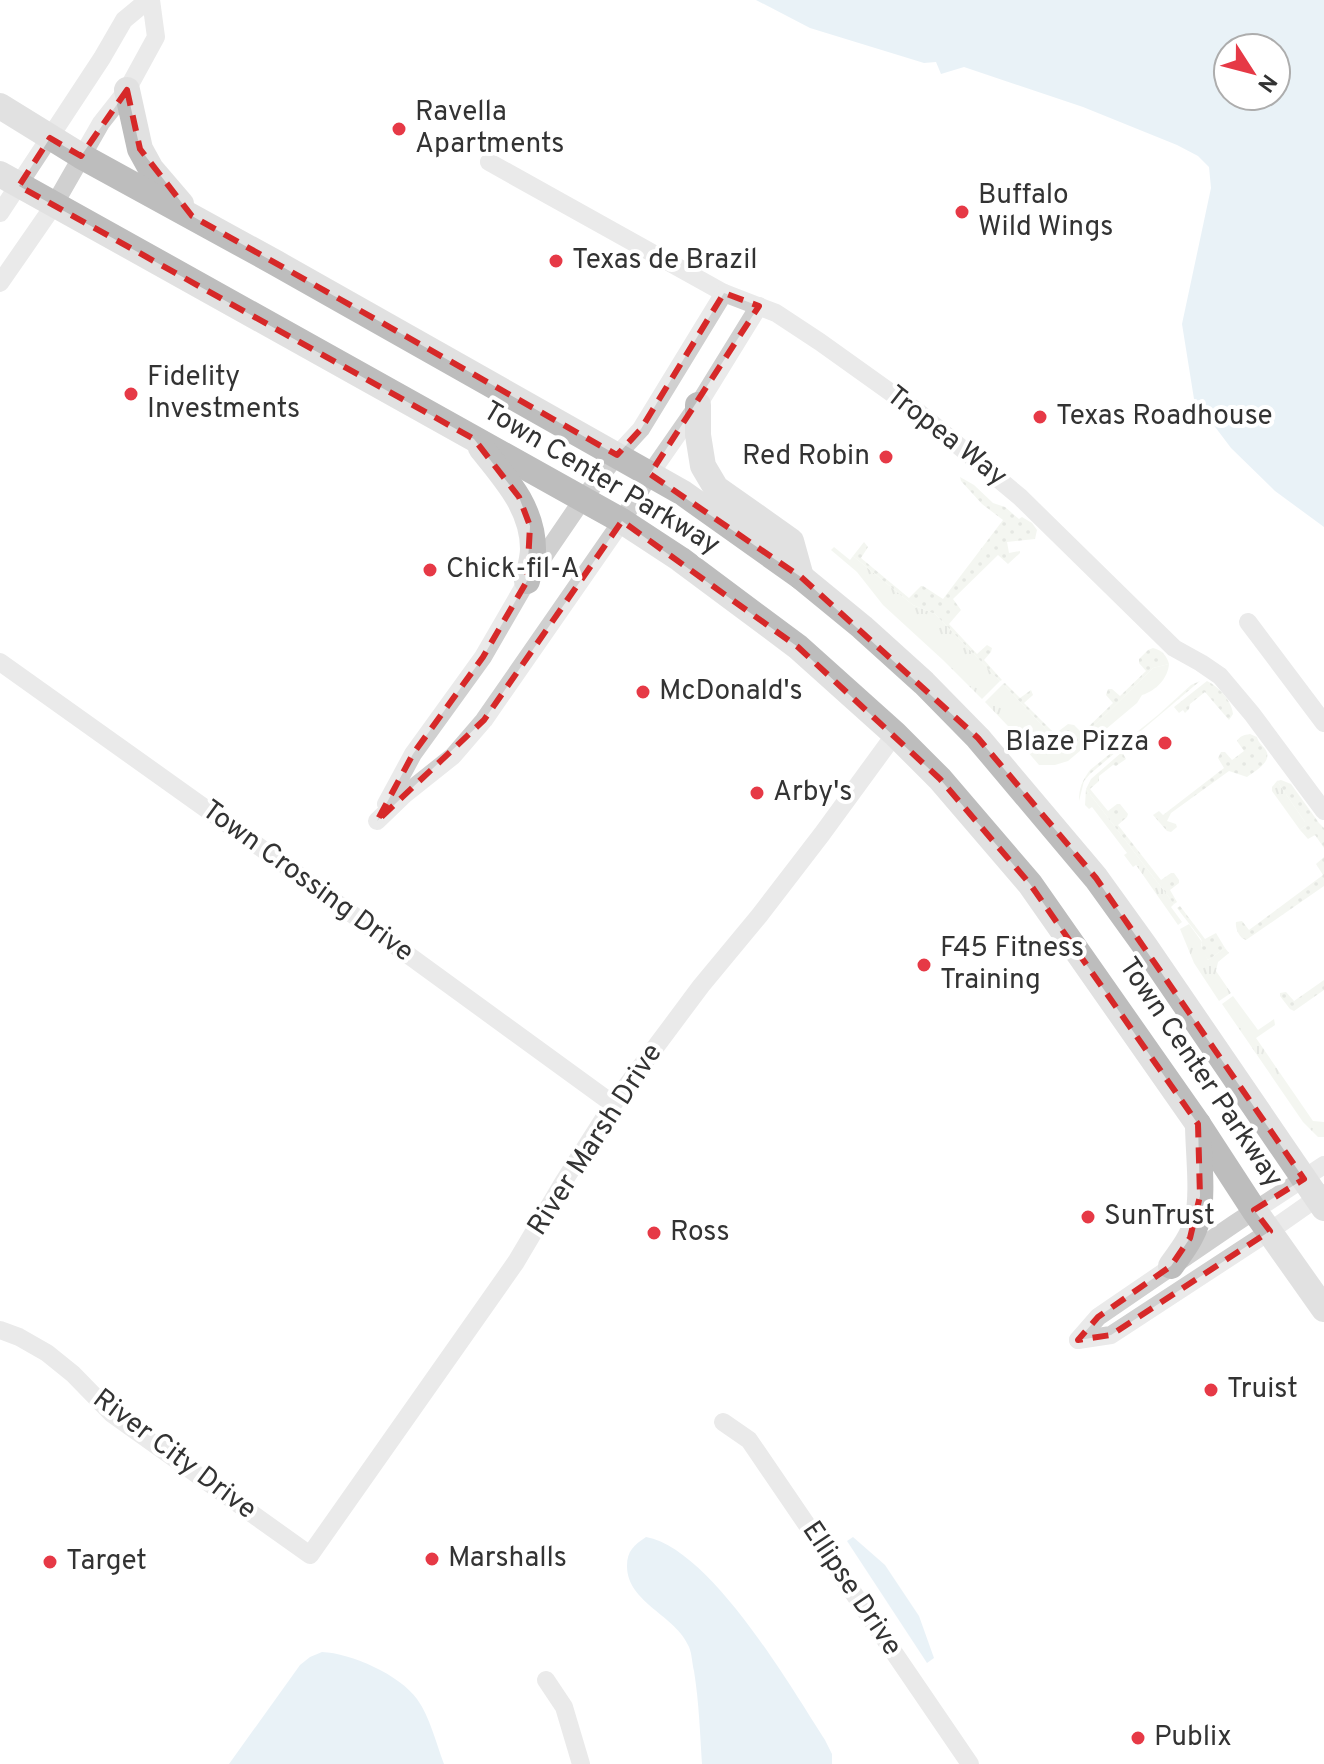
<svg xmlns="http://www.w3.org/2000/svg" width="1324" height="1764" font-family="Overpass,sans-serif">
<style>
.grass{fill:url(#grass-tufts)}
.garden{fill:url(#garden-dots)}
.water{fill:#cfe2ee;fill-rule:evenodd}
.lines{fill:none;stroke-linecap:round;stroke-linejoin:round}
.street{stroke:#d0d0d0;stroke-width:18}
.secondary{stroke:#bdbdbd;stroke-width:26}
.marked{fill:none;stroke:#d62828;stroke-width:6;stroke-dasharray:16 10;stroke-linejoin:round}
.poi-dot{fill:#e63946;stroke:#fff;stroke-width:3}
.labels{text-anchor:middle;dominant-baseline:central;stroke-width:8;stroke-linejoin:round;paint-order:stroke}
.poi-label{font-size:28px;fill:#333;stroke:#fff;text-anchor:start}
.street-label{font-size:28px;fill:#333;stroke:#fff}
</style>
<defs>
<pattern id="grass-tufts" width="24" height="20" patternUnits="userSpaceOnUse" patternTransform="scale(2)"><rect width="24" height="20" fill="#e6ecdf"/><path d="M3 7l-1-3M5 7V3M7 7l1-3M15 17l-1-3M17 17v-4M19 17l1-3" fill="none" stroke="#c6cbc0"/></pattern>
<pattern id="garden-dots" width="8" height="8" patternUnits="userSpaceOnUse" patternTransform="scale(2)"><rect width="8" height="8" fill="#e6ecdf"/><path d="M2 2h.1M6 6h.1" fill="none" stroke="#c6cbc0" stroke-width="1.8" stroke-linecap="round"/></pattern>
</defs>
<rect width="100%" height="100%" fill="#fff"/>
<g class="grass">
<polygon points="834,547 850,560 853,556 913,605 935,614 1000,681 982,699 943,660 883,605 857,572 831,550"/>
<path d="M1169 664C1168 678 1156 691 1142 695L1137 703 1068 761 1055 765H1039L1027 751 1029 748 985 702 1003 684 1055 739 1071 745 1077 743 1153 668Z"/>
<polygon points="1277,781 1305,822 1305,826 1300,830 1272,791 1272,787"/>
<polygon points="1086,789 1174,904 1171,907 1182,922 1178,925 1136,865 1133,867 1124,855 1127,853 1092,807 1089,809 1085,805"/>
<polygon points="1189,924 1202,942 1201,946 1208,960 1225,948 1229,953 1218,962 1216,971 1231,993 1219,1001 1194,963 1180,929"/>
<polygon points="1233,996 1258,1030 1274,1019 1275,1025 1256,1038 1313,1121 1324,1122 1324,1137 1318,1137 1303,1122 1222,1004"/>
</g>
<g class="garden">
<polygon points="960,477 974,485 993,503 1005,507 1019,519 1022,517 1032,523 1037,530 1035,539 1007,542 1009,553 1020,551 1020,553 1008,564 998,555 953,599 961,610 949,624 977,654 987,645 992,648 991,652 984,660 1002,680 1000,681 935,614 913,605 853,556 864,542 868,547 861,558 909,598 921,586 923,586 943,599 1003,520 982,504 961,481"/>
<path d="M1153 648C1162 650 1167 656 1169 664L1153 668 1077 743C1068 746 1062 745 1055 739L1003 684 1005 683 1020 698 1031 690 1033 695 1024 703 1055 734 1068 724 1074 725 1082 733 1113 703 1106 695 1108 689H1112L1120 696 1146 671 1139 663V659L1148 650Z"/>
<path d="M1200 681 1090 774 1084 781 1079 801C1079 788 1082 781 1090 770L1158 715 1191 685Z"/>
<path d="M1207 681C1219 687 1232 701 1233 714L1229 720 1205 692 1190 704 1189 709 1185 713 1183 710 1179 713 1174 707Z"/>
<path d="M1250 734 1257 737C1258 742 1262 745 1265 749 1274 761 1255 771 1247 777L1229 771 1171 813 1167 821 1176 824 1177 827 1171 832 1167 831 1153 815 1159 811 1163 815 1224 768 1218 758 1221 752H1225L1232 760 1244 751 1237 741C1240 736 1244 735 1250 734Z"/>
<polygon points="1122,752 1126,759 1116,766 1113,765 1099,776 1099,781 1090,789 1108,811 1117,804 1120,804 1128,814 1127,817 1118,825 1161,880 1171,873 1174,873 1179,880 1179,883 1170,890 1177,902 1174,904 1086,789 1091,779"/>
<polygon points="1281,780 1291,784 1319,823 1324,828 1324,848 1315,835 1308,839 1300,830 1305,826 1305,822 1277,781"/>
<path d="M1324 857V886L1246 940C1239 938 1235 928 1236 922L1242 921 1249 930 1323 875 1316 864Z"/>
<polygon points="1180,906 1205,939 1216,933 1225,948 1208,960 1201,949 1202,942 1201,939 1177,908"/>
<polygon points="1324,980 1324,990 1294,1011 1290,1009 1280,996 1280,993 1286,992 1294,1001"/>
</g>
<g class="water">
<path d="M756 0H1324V527L1275 491 1231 448 1194 399 1182 324 1211 188 1209 167 1198 156 1177 145 1083 107 964 67 941 74 936 62 924 63 810 28ZM1228 48H1276V96H1228Z"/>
<path d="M646 1537C711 1549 790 1686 825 1740L832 1754V1764H702C700 1733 699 1702 694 1671 692 1663 692 1654 689 1647 676 1615 627 1603 627 1566 627 1551 634 1545 646 1537Z"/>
<polygon points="853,1537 885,1565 919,1616 934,1658 927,1663 847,1541"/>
<path d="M322 1652C351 1653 400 1675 417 1699 430 1717 436 1743 444 1764H229L300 1665 310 1657Z"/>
</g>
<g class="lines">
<g class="street">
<polyline points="489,162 724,293 776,313 820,342 918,412 1020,497 1174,648 1201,663 1220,676 1252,714 1324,811"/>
<polyline points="0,213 102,58 124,20 148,0"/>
<polyline points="0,283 54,205 101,123 127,90 156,37 151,0"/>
<polyline points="1248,622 1324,723"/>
<polyline points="0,662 275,858 613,1104"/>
<polyline points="386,804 413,754 483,657 527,581 583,499 617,455 641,429 724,293"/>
<polyline points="377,821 404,795 453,756 484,720 622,521 650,474 698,405 759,306"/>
<polyline points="0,1330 19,1337 47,1353 73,1374 112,1414 310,1555 516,1262 564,1181 613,1104 701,986 759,916 822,834 895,734"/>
<polyline points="1078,1340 1098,1317 1234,1224 1324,1165"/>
<polyline points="1078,1340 1111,1335 1270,1231 1324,1193"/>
<polyline points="723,1422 749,1440 970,1764"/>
<polyline points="546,1680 564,1707 581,1764"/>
</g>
<g class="secondary">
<polyline points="127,90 140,149 151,169 181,204"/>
<polyline points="0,106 81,156 276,263 683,493 801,577 862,627 924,683 978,738 1096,878 1145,946 1324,1208"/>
<polyline points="0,174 622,521 680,559 798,647 895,734 940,779 1030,884 1198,1124 1254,1210 1324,1309"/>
<polyline points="698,405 698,435 703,466 716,488 791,541 801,577"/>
<path d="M481 448C505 478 533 508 533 549 533 559 529 571 527 581"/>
<path d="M1171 1266C1181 1252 1192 1238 1197 1221 1204 1195 1198 1151 1198 1124"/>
</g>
</g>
<path d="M0 0H1324V1764H0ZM127 90 140 149 192 216 617 455 641 429 724 293 759 306 650 474 801 577 978 738 1096 878 1304 1179 1254 1210 1270 1231 1111 1335 1078 1340 1098 1317 1171 1266 1190 1238 1200 1196 1198 1124 1030 884 940 779 798 647 622 521 484 720 377 821 413 754 483 657 527 581 530 526 519 497 474 439 19 186 50 138 81 156Z" fill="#fff" fill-opacity=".55" fill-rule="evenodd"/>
<path class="marked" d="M127 90 140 149 192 216 617 455 641 429 724 293 759 306 650 474 801 577 978 738 1096 878 1304 1179 1254 1210 1270 1231 1111 1335 1078 1340 1098 1317 1171 1266 1190 1238 1200 1196 1198 1124 1030 884 940 779 798 647 622 521 484 720 377 821 413 754 483 657 527 581 530 526 519 497 474 439 19 186 50 138 81 156Z"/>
<g class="poi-dot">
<circle cx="399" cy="129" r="8"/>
<circle cx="962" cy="212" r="8"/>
<circle cx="556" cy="261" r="8"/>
<circle cx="131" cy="394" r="8"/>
<circle cx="1040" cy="417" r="8"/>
<circle cx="886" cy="457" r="8"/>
<circle cx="430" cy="570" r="8"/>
<circle cx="643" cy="692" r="8"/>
<circle cx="1165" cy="743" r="8"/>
<circle cx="757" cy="793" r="8"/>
<circle cx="924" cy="965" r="8"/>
<circle cx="1088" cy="1217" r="8"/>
<circle cx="654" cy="1233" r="8"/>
<circle cx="1211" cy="1390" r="8"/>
<circle cx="432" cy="1559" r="8"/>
<circle cx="50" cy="1562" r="8"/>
<circle cx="1138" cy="1738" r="8"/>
</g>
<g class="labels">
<g class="poi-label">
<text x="415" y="113">Ravella<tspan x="415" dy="32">Apartments</tspan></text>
<text x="978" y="196">Buffalo<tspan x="978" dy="32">Wild Wings</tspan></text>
<text x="572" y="261">Texas de Brazil</text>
<text x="147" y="378">Fidelity<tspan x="147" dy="32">Investments</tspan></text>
<text x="1056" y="417">Texas Roadhouse</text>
<text x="870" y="457" text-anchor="end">Red Robin</text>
<text x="446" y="570">Chick-fil-A</text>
<text x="659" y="692">McDonald's</text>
<text x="1149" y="743" text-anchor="end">Blaze Pizza</text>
<text x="773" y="793">Arby's</text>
<text x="940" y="949">F45 Fitness<tspan x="940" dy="32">Training</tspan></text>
<text x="1104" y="1217">SunTrust</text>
<text x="670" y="1233">Ross</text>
<text x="1227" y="1390">Truist</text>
<text x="448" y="1559">Marshalls</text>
<text x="66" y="1562">Target</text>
<text x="1154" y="1738">Publix</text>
</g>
<g class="street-label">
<text transform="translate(946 437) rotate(38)">Tropea Way</text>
<text transform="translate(601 479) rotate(31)">Town Center Parkway</text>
<text transform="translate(307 882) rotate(36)">Town Crossing Drive</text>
<text transform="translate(1200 1073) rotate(56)">Town Center Parkway</text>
<text transform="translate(596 1140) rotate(-57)">River Marsh Drive</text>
<text transform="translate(174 1455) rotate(37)">River City Drive</text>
<text transform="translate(851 1589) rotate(56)">Ellipse Drive</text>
</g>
</g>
<g transform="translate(1252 72) rotate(126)"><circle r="38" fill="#ffffff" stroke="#adadad" stroke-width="2"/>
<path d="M0-6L14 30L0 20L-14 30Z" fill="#e63946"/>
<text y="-12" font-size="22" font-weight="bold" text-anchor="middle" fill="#333333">N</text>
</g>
</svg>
